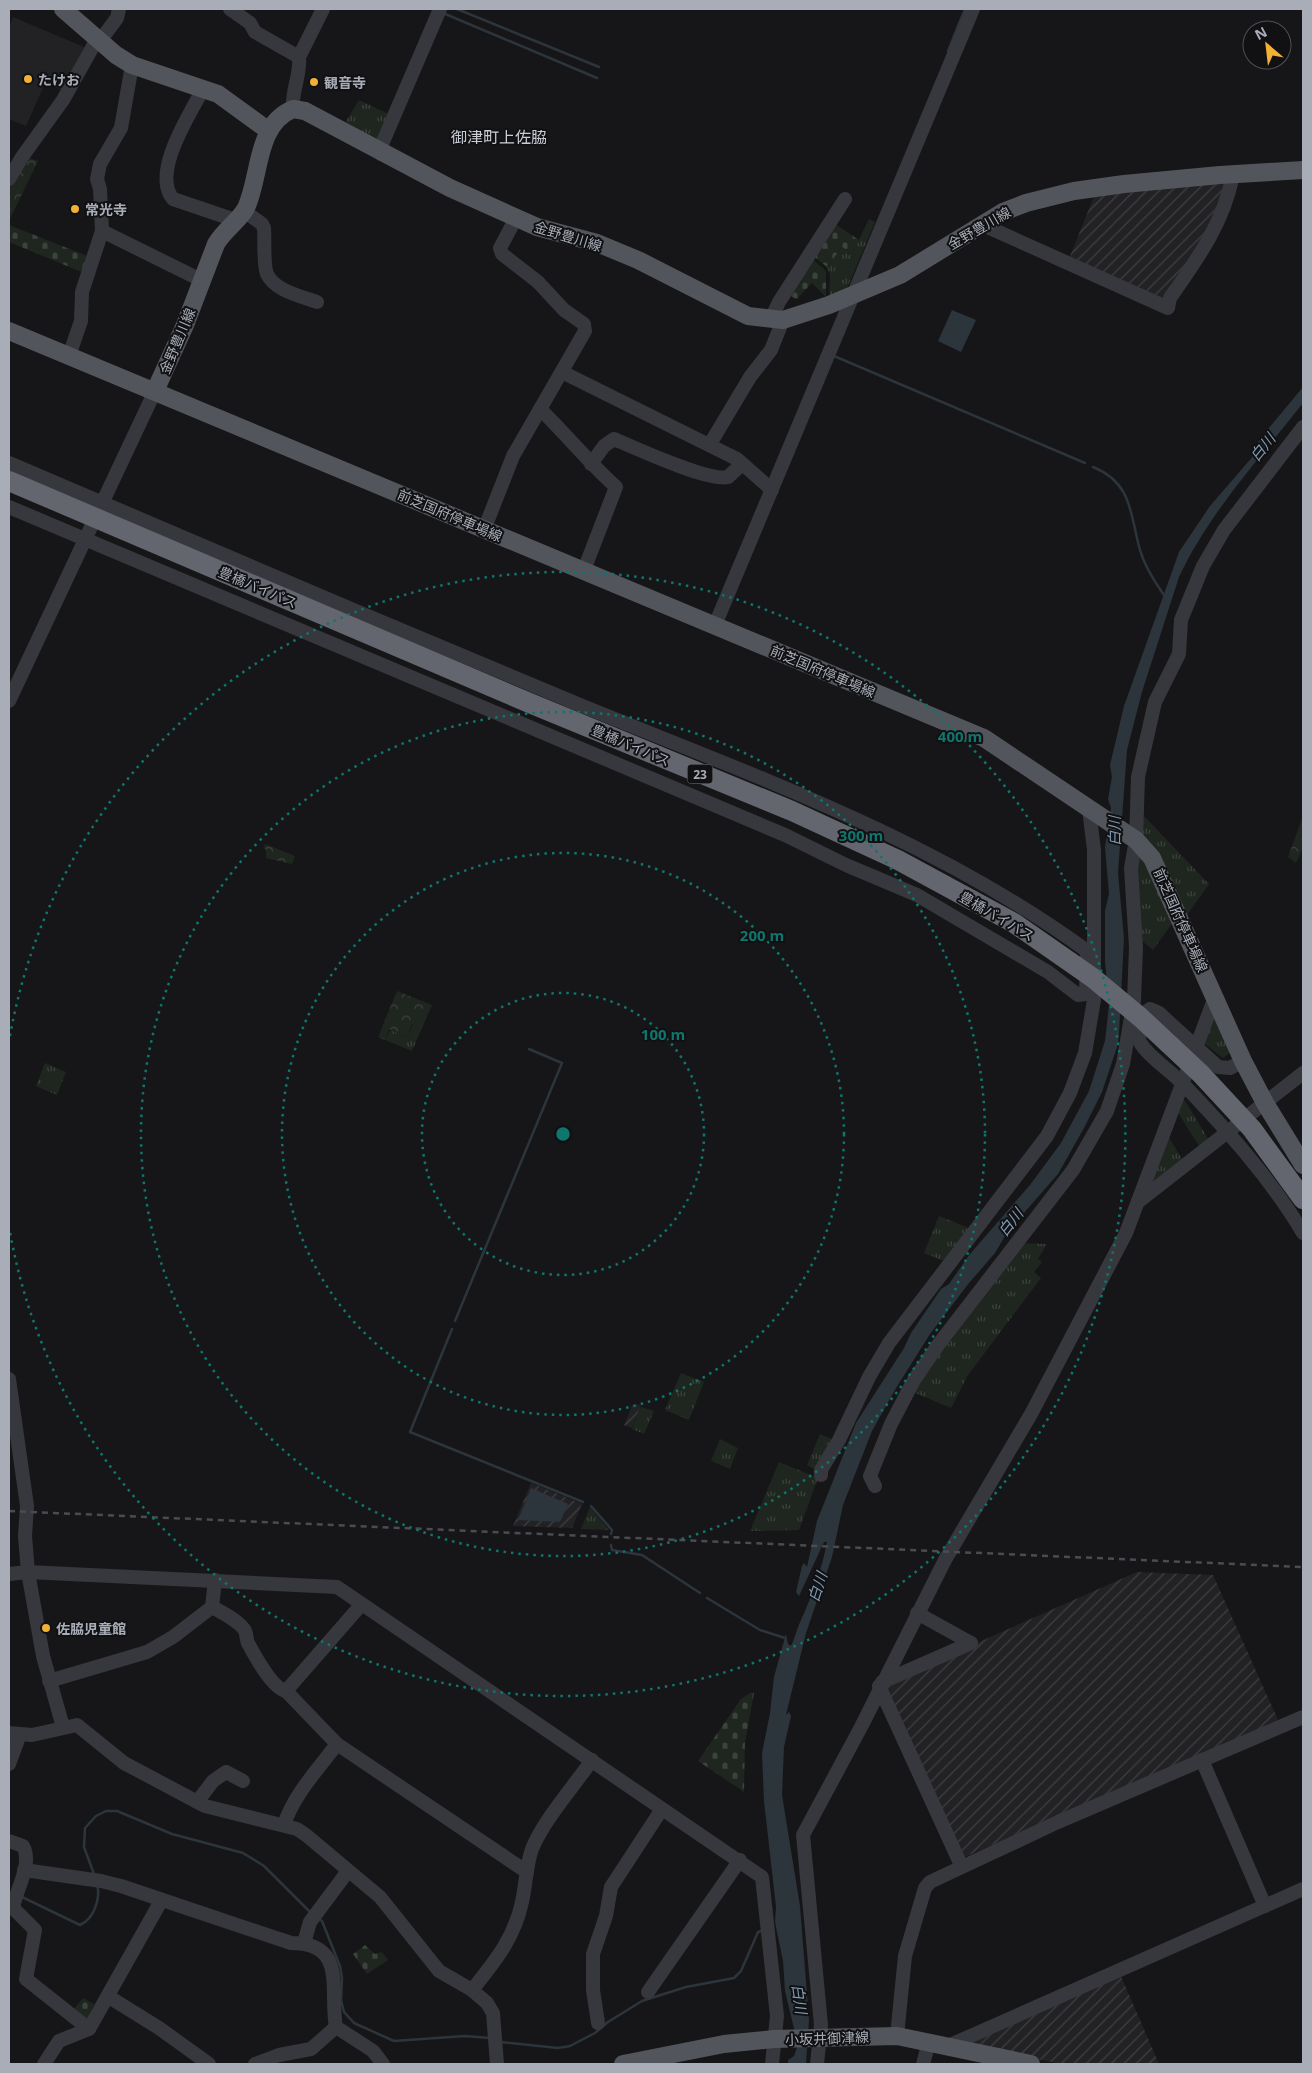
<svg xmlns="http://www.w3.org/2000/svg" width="1312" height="2073" font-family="'Open Sans','Noto Sans JP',sans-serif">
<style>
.built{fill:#222225}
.industrial{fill:url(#industrial-furrows)}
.grass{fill:url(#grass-tufts)}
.forest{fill:url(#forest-crowns)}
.cemetery{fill:url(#cemetery-stones)}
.water{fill:#2c353c}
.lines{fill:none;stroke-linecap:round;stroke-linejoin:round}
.stream{stroke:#2c353c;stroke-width:2.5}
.minor{stroke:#37383d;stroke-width:14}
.major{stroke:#53555c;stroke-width:18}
.rail{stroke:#4a4c52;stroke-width:2.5;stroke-dasharray:6 5;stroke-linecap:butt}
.highway-bridge{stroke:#63666e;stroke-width:20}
.ring{fill:none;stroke:#0f766e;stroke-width:2.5;stroke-dasharray:2.5 5}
.poi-dot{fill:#f2b134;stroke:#111113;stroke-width:2}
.labels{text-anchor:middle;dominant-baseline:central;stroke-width:4;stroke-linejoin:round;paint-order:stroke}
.shield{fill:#111113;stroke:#7b7e86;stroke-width:1}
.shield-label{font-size:12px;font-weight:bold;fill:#a8adb8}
.poi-label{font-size:14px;font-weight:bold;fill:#a8adb8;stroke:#111113;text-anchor:start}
.street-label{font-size:14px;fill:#a8adb8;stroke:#111113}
.water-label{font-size:15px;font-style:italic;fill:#7f9bb3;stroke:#111113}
.quarter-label{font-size:16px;fill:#c9ccd4;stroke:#111113}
.centre{fill:#0f766e;stroke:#111113;stroke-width:2.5}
.ring-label{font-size:15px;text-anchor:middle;font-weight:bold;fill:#0f766e;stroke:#111113;stroke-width:4;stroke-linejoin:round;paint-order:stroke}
</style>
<defs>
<pattern id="industrial-furrows" width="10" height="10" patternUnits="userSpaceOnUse" patternTransform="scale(1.25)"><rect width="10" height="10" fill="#222225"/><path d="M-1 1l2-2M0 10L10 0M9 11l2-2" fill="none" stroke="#3f3f43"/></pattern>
<pattern id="grass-tufts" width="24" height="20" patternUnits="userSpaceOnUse" patternTransform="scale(1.25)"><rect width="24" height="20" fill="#1e261f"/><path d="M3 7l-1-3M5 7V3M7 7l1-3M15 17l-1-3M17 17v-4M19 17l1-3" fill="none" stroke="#3c433d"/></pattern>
<pattern id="forest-crowns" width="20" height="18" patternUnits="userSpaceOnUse" patternTransform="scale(1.25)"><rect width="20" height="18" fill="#1e261f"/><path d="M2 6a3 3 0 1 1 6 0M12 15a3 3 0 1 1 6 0" fill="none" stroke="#3c433d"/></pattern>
<pattern id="cemetery-stones" width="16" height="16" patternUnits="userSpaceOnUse" patternTransform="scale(1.25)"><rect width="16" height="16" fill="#1e261f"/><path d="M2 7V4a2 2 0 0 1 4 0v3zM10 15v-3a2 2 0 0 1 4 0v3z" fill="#3c433d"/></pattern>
</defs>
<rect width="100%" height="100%" fill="#161618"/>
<polygon class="built" points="13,17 84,47 62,90 45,83 26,126 9,119 9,28"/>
<g class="industrial">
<polygon points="1227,181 1222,202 1183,272 1163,300 1068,261 1095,194"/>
<polygon points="637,1404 641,1406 632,1428 624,1425 632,1406"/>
<polygon points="531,1483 582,1504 572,1528 513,1526"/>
<polygon points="1137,1572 1213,1575 1279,1722 962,1858 884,1684"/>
<polygon points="1120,1974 1159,2064 1062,2064 959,2044"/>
</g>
<g class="grass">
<polygon points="359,100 391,115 376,143 343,126"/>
<polygon points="869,219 875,222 845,293 829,299 830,275 827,267 842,247 852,254"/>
<polygon points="1143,815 1209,884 1187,915 1138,835"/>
<polygon points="1136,852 1142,858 1173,922 1153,950 1142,941"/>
<polygon points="1213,1009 1232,1051 1223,1058 1201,1041"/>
<polygon points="413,1024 422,1028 412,1051 385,1040 390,1030 407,1037"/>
<polygon points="45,1063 66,1072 57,1095 36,1086"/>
<polygon points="1180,1096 1186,1102 1210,1142 1201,1149 1175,1108"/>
<polygon points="1166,1133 1184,1162 1145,1193"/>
<polygon points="939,1216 969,1228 944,1261 924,1253"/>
<polygon points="1020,1243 1047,1244 1038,1259 1042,1262 1034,1272 1041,1278 968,1375 951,1408 913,1392 941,1347"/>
<polygon points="681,1373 704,1382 689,1420 665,1410"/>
<polygon points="641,1407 654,1411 644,1434 632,1429"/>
<polygon points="820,1434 834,1440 816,1470 807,1465"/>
<polygon points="720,1439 738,1448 730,1469 711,1461"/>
<polygon points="779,1462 818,1478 799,1530 750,1531"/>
<polygon points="590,1507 609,1530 581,1529"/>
</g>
<g class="forest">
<polygon points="26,157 38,161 9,221 9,190"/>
<polygon points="1303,816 1303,847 1296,863 1288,857"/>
<polygon points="265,844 295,856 292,864 266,858 266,850 264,848"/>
<polygon points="397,991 432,1005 422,1028 412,1024 407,1037 389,1029 385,1040 378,1037"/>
</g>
<g class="cemetery">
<polygon points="832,222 859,240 852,254 842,247 827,267 812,255"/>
<polygon points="9,225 90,257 84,273 9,242"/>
<polygon points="811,258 826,271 826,297 812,283 797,299 787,295"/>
<polygon points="750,1693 754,1693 745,1742 744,1792 698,1761 741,1699"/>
<polygon points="365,1945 375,1954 382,1952 388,1960 367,1974 353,1954"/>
<polygon points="83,1998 94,2004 87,2019 74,2009"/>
</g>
<g class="water">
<polygon points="952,310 976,320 961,352 938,341"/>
<path d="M1303 387V403C1259 459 1209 513 1179 577L1142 692 1127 750 1118 873 1124 938 1119 1034 1118 1044 1102 1092 1084 1128 1058 1174 1008 1231 995 1253 969 1283 930 1334 896 1388 872 1431 843 1505 832 1557 806 1633 786 1715 789 1712 791 1716 784 1747 782 1795 800 1906 809 2020 806 2064H788V2060L794 2056 798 2045 785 1991 783 1961 775 1922 776 1907 764 1801 762 1753 770 1713 774 1677 786 1634 788 1644 791 1646C795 1638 797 1628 801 1620 812 1596 822 1569 827 1542H824L799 1596 796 1592 802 1566 804 1563 807 1567 817 1521 856 1423 904 1348 911 1333 941 1289 949 1284 970 1254 1030 1185 1061 1143 1089 1091 1105 1041 1109 1005 1105 961V911L1109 894 1105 847 1111 808 1108 799 1112 777 1110 765 1124 706 1179 552 1210 506 1254 455 1259 440Z"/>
<polygon points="531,1488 568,1504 560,1522 518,1520"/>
</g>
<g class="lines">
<g class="stream">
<polyline points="457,9 599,67"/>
<polyline points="443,13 597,78"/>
<polyline points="948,51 965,9"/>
<polyline points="834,356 1085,463"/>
<path d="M1093 467C1133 483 1130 515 1140 550 1145 567 1154 581 1164 595"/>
<polyline points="455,1321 562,1063 529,1049"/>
<polyline points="452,1329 410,1432 583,1502"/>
<polyline points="591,1506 612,1530 611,1534"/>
<polyline points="611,1545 612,1550 642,1555 700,1593"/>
<polyline points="707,1598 760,1630 785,1638"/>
<polyline points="94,1874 84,1847 85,1828 96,1816 106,1811 117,1811 172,1834 243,1853 264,1866 311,1913"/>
<path d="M20 1896 80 1925C94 1919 101 1898 97 1884"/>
<polyline points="319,1919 322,1921 340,1966 342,1978 341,2000 344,2012 354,2023 394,2041 465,2036 490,2038"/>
<polyline points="500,2042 558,2048 570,2046 595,2033 608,2022 642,2001 686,1987 734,1978 741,1971 758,1932 762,1931"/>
</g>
<g class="minor">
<polyline points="230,9 250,23 255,32 299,57"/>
<polyline points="100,41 117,18 119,9"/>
<path d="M203 89C190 114 151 173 173 199L235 220"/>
<path d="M293 109C291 92 301 75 299 57L323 9"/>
<polyline points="381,154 382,144 440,9"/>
<polyline points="9,179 22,157 63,100 97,39"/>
<path d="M244 211 262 224 264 228C265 239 263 265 267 274 275 291 301 296 317 302"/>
<path d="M983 225 1168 308 1170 298C1198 258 1223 224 1233 175"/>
<polyline points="102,231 203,281"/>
<polyline points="771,319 779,302 845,199"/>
<polyline points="69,356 81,321 82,292 102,231 100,189 97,179 100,164 121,128 132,65"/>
<polyline points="562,372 737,459 772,490"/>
<path d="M540 409C566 434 589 463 616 487L584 570"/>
<polyline points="710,444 750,377 771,350 783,320"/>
<path d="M9 463C199 544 389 626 580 705 754 776 934 839 1087 951L1086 994 1078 995 1048 972 917 895 846 865 785 835 9 507"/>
<path d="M591 464 604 446 614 439C635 448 709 482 728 477L742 464"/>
<polyline points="484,530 513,456 585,331 584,324 564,310 538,282 502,254 500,248 516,218"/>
<polyline points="715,625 973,9"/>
<polyline points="9,701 155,391"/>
<path d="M1243 1061 1230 1068 1218 1067 1159 1013 1150 1009 1147 1011C1144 1019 1135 1035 1141 1044 1151 1059 1170 1070 1183 1084 1226 1129 1271 1179 1303 1233"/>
<polyline points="1138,1202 1303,1073"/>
<polyline points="9,1379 27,1506 25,1536 28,1572 43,1656 63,1727"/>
<polyline points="821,1475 821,1470 839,1440 869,1377 889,1343 1047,1136 1070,1093 1085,1053 1094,1000 1094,850 1089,809"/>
<polyline points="875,1486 870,1476 891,1424 914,1380 938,1345 1073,1170 1107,1111 1123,1064 1134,1000 1136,947 1131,868 1136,840 1138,777 1155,702 1179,654 1181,620 1203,566 1224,530 1303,427"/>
<polyline points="9,1574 28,1572 337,1587 762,1877 777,2016 772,2064"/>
<polyline points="361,1605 286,1691 337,1744 527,1872"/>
<path d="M212 1607C223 1613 236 1619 244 1629 247 1633 246 1639 248 1643 255 1656 272 1688 286 1691"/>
<polyline points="917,1613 971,1643"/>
<polyline points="49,1681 147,1652 173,1637 212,1607 215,1580"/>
<polyline points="882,1682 971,1643"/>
<polyline points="879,1686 961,1865"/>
<polyline points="9,1733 32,1735 77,1725 124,1763 205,1806 297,1829 306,1835 380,1897 439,1971 472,1990 487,2003 493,2013 497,2064"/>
<polyline points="1202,1760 1265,1906"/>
<polyline points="9,1764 20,1734"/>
<polyline points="197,1802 213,1781 226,1772 243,1781"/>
<path d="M284 1825C293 1796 318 1769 337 1744"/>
<path d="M9 1841 23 1846C33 1864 16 1889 13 1908"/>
<path d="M24 1870 101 1881 121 1886 291 1943C348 1943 329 1990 336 2027L373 2051 383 2064"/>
<polyline points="9,1907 13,1908 35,1930 26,1979 89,2029"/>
<polyline points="304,1943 310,1922 348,1871"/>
<path d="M472 1990C495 1961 514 1939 522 1902 526 1884 526 1866 532 1849 543 1821 574 1786 592 1760"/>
<polyline points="648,1992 740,1860"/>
<polyline points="109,1997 159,2028 209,2064"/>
<polyline points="598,2023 593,1990 593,1954 606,1916 611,1887 662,1809"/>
<polyline points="897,2036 905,1956 925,1888 930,1882 1058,1822 1303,1717"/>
<polyline points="948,2046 1303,1889"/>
<polyline points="44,2064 59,2041 89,2029 161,1901"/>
<polyline points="255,2064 279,2055 311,2049 336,2027"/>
<polyline points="817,2064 821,2025 803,1835 861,1727 945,1560 1031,1414 1126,1233 1215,997"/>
<polyline points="923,2064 929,2042"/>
</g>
<g class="major">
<polyline points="63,9 116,55 132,65 218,94 269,131"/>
<polyline points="9,331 984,738 1136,840 1152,858 1243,1061 1265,1103 1303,1165"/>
<path d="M155 391 185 325 216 244C224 230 239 221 246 208 261 176 255 125 293 109L305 111 450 188 537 227 597 243 638 260 748 316 783 320 829 305 900 275 1003 212 1026 203 1074 191 1124 184 1220 175 1303 170"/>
<polyline points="623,2064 724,2044 774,2039 897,2036 1031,2064"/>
</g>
<polyline class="rail" points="9,1511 1303,1567"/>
<polyline class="highway-bridge" points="9,481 532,704 792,811 898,860 1014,923 1093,978 1140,1017 1201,1074 1252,1129 1303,1199"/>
</g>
<g class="ring">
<circle cx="563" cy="1134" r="141"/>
<circle cx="563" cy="1134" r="281"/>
<circle cx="563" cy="1134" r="422"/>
<path d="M10 1036A562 562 0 1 1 10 1232"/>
</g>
<g class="poi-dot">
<circle cx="28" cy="79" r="5"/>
<circle cx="314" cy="82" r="5"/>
<circle cx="75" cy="209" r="5"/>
<circle cx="46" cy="1628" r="5"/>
</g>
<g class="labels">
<rect class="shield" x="687.5" y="764.5" width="25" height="19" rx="4"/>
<g class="shield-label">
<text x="700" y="774">23</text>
</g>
<g class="poi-label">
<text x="38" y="79">たけお</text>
<text x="324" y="82">観音寺</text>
<text x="85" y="209">常光寺</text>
<text x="56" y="1628">佐脇児童館</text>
</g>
<g class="street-label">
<text transform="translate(979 228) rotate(-30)">金野豊川線</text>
<text transform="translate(568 236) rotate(17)">金野豊川線</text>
<text transform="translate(177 341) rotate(-67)">金野豊川線</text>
<text transform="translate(450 515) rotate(23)">前芝国府停車場線</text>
<text transform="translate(258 587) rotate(23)">豊橋バイパス</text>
<text transform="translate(823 671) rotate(23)">前芝国府停車場線</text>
<text transform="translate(631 745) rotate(23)">豊橋バイパス</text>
<text transform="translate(997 916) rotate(30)">豊橋バイパス</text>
<text transform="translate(1181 920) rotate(66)">前芝国府停車場線</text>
<text transform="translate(827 2038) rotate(-2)">小坂井御津線</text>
</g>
<g class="water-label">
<text transform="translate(1262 447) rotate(-51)">白川</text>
<text transform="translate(1114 831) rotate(-90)">白川</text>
<text transform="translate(1010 1222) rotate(-52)">白川</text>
<text transform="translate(817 1587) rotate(-72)">白川</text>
<text transform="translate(800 1999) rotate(82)">白川</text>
</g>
<g class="quarter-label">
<text x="499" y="137">御津町上佐脇</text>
</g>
</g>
<circle cx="563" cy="1134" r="8" class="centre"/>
<g class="ring-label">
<text x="960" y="742">400 m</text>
<text x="861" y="841">300 m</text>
<text x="762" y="941">200 m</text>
<text x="663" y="1040">100 m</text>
</g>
<rect width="1312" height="2073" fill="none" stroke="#a8adb8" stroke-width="20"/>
<g transform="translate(1267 45) rotate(332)"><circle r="24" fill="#111113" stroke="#4d4f55"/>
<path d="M0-4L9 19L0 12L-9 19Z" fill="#f2b134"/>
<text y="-8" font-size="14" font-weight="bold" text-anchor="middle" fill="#a8adb8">N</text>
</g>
</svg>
